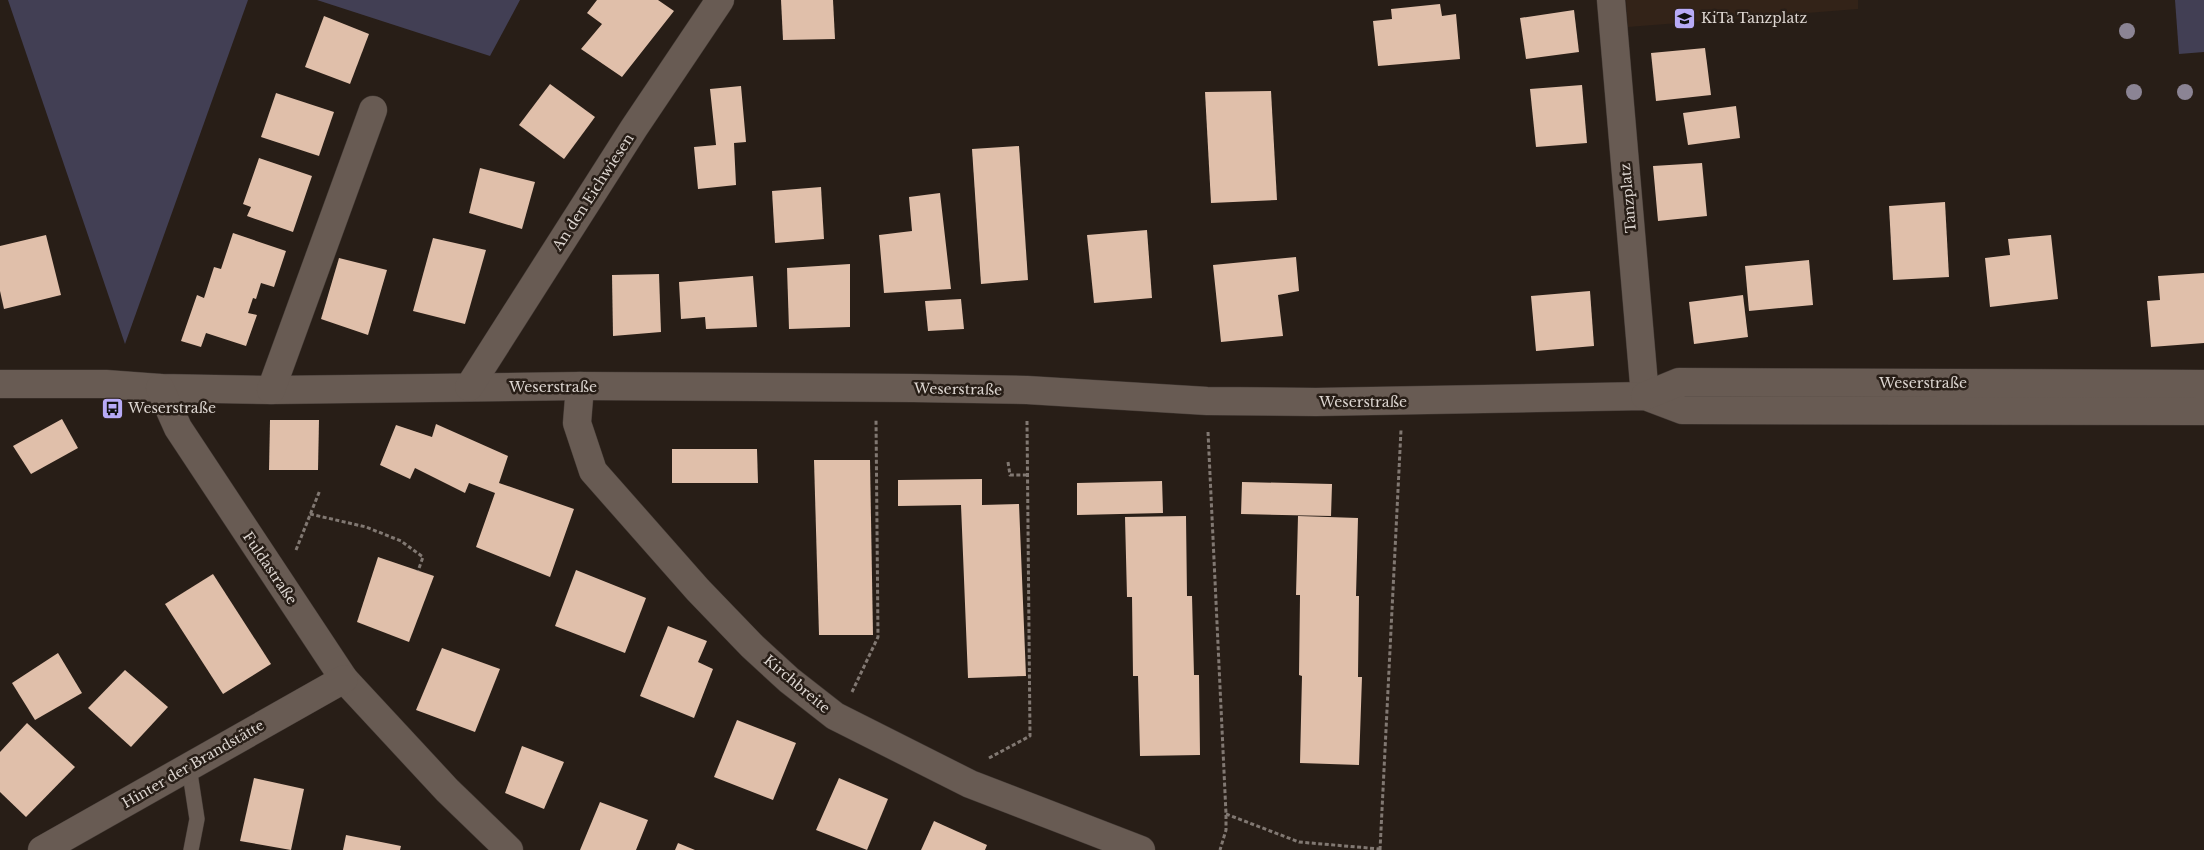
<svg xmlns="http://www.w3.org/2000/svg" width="2204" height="850" font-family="'Libre Baskerville',serif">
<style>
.built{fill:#332318}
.green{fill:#423f54}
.building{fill:#e0bfaa}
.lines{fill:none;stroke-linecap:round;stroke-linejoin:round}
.service-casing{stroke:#423934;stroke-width:16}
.minor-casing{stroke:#423934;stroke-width:29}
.path{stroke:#817872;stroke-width:3;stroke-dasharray:4 2.5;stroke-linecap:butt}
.service{stroke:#685b53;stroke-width:15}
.minor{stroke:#685b53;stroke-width:28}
.tree{fill:#8b8494}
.labels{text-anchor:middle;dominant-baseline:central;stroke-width:5;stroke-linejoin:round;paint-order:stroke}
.poi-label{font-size:14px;fill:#dcd5d0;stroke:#281e17;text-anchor:start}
.street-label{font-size:14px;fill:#dcd5d0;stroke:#281e17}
</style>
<rect width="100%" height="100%" fill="#281e17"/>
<polygon class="built" points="1626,0 1858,0 1858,9 1628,27"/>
<g class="green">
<polygon points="8,0 248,0 125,344"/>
<polygon points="317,0 520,0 490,56"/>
<polygon points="2175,0 2204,0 2204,52 2179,54"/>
</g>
<g class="building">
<polygon points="597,0 658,0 674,11 622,77 581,49 602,24 587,13"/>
<polygon points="781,0 833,0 835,39 783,40"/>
<polygon points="1440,4 1442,16 1456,14 1460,59 1378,66 1373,21 1392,19 1391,9"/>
<polygon points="1574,10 1579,52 1526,59 1520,18"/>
<polygon points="324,16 369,34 350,84 305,67"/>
<polygon points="1705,48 1711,95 1656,101 1651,53"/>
<polygon points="550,84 595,117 564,159 519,125"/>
<polygon points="1582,85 1587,143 1536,147 1530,89"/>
<polygon points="741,86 746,142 734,143 736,185 698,189 694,147 716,145 710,89"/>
<polygon points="1271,91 1277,200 1211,203 1205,92"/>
<polygon points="276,93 334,112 319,156 261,137"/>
<polygon points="1736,106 1740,138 1688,145 1683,113"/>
<polygon points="1019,146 1028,280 981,284 972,149"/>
<polygon points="259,158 312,176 293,232 247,216 251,207 243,204"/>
<polygon points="1702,163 1707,216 1658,221 1653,166"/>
<polygon points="480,168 535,182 522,229 469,213"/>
<polygon points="821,187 824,239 775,243 772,191"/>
<polygon points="940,193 951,289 884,293 879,235 912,231 909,197"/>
<polygon points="1945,202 1949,277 1893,280 1889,206"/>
<polygon points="1147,230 1152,298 1094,303 1087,235"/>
<polygon points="233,233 286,251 274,287 261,283 256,299 253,298 248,313 257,315 246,346 206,333 201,347 181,341 197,295 204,298 214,267 221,269"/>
<polygon points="46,235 61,295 4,309 0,291 0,246"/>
<polygon points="2051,235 2058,299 1990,307 1985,258 2010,255 2008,239"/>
<polygon points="433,238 486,250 465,324 413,311"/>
<polygon points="1296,257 1299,291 1278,295 1283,336 1221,342 1213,265"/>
<polygon points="339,258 387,270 368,335 321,319"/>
<polygon points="1809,260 1813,305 1749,311 1745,266"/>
<polygon points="850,264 850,327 789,329 787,268"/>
<polygon points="2204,273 2204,343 2151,347 2147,301 2160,300 2158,276"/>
<polygon points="659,274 661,332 613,336 612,275"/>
<polygon points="753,276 757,327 706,329 705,317 681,319 679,282"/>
<polygon points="1590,291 1594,346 1536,351 1531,296"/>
<polygon points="1743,295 1748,337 1694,344 1689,302"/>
<polygon points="961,299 964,329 928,331 925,301"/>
<polygon points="62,419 78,448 31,474 13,446"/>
<polygon points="270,420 319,420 318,470 269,470"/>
<polygon points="436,424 508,456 499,483 574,509 550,577 476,547 495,493 469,483 465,493 415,468 410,479 380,465 396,425 432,437"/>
<polygon points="672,449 757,449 758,483 672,483"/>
<polygon points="814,460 870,460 873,635 819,635"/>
<polygon points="982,479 982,505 1019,504 1026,676 968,678 961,505 898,506 898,480"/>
<polygon points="1162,481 1163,513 1077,515 1077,483"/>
<polygon points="1242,482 1332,484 1331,516 1241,514"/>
<polygon points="1186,516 1187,596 1192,596 1194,675 1199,675 1200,755 1140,756 1138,676 1133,676 1132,597 1127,597 1125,517"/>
<polygon points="1298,516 1358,518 1356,596 1359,596 1358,677 1362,677 1359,765 1300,763 1302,676 1299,675 1300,595 1296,595"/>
<polygon points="378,557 434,576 409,642 357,622"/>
<polygon points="576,570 646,598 625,653 555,626"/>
<polygon points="213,574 271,664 223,694 165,604"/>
<polygon points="668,626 707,641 698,662 713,669 694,718 640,696"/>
<polygon points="442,648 500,669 475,732 416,710"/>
<polygon points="58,653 82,693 35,720 12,683"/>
<polygon points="125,670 168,707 131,747 88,708"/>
<polygon points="737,720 796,743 773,800 714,777"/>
<polygon points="27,723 75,767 26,817 0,792 0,752"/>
<polygon points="522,746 564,762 544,809 505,793"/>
<polygon points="254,778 304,789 291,850 240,841"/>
<polygon points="839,778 888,799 867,850 816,830"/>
<polygon points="600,802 648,820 636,850 580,850"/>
<polygon points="934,821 987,845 985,850 921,850"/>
<polygon points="346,835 401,846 400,850 343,850"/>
<polygon points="678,843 695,850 675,850"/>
</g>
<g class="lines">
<defs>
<polyline id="service" points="189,767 197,819 191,850"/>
<g id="minor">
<polyline points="1611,0 1645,396"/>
<polyline points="0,384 106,384 160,388 271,390 580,386 913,388 1027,390 1207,401 1316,402 1645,396 1682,410 2204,411"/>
<polyline points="580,386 577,423 593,471 698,590 752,646 789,680 835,716 970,784 1141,850"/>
<polyline points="469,387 634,128 720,0"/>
<polyline points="160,388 178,428 344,679 447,790 509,850"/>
<polyline points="271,390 373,110"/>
<polyline points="1645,396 1679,382 2204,384"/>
<polyline points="42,850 344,679"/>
</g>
</defs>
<use href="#service" class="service-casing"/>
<use href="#minor" class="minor-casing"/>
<g class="path">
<polyline points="1208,432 1226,814 1226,830 1220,850"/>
<polyline points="1008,462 1010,475 1028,475"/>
<polyline points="310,514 366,527 401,541 423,557 418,571"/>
<polyline points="296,550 320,490"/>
<polyline points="852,692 878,637 876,419"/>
<polyline points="989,758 1030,736 1027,421"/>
<polyline points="1226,814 1299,842 1380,849"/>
<polyline points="1380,850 1401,430"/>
</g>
<use href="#service" class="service"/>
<use href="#minor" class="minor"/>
</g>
<g class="tree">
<circle cx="2127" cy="31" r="8"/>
<circle cx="2134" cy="92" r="8"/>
<circle cx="2185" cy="92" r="8"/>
</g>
<defs>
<symbol id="school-square" viewBox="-11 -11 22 22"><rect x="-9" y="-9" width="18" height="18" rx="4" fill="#b8abf7" stroke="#281e17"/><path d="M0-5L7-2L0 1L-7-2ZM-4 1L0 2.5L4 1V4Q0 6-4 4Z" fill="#111"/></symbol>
<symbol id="bus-square" viewBox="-11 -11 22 22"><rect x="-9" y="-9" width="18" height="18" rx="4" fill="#b8abf7" stroke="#281e17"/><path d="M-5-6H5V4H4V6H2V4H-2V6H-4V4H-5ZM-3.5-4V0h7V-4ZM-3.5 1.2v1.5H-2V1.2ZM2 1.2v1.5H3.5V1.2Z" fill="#111"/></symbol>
</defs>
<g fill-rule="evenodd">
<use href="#school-square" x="1672" y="6" width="25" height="25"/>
<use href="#bus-square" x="100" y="396" width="25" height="25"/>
</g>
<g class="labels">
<g class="poi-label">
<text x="1701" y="18">KiTa Tanzplatz</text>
<text x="128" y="408">Weserstraße</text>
</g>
<g class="street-label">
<text transform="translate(593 192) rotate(-57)">An den Eichwiesen</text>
<text transform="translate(1628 198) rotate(-95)">Tanzplatz</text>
<text x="1923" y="383">Weserstraße</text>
<text x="553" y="387">Weserstraße</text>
<text transform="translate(958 389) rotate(1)">Weserstraße</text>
<text x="1363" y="402">Weserstraße</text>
<text transform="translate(270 568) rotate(56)">Fuldastraße</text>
<text transform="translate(797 684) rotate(40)">Kirchbreite</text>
<text transform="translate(193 764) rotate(-30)">Hinter der Brandstätte</text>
</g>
</g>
</svg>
